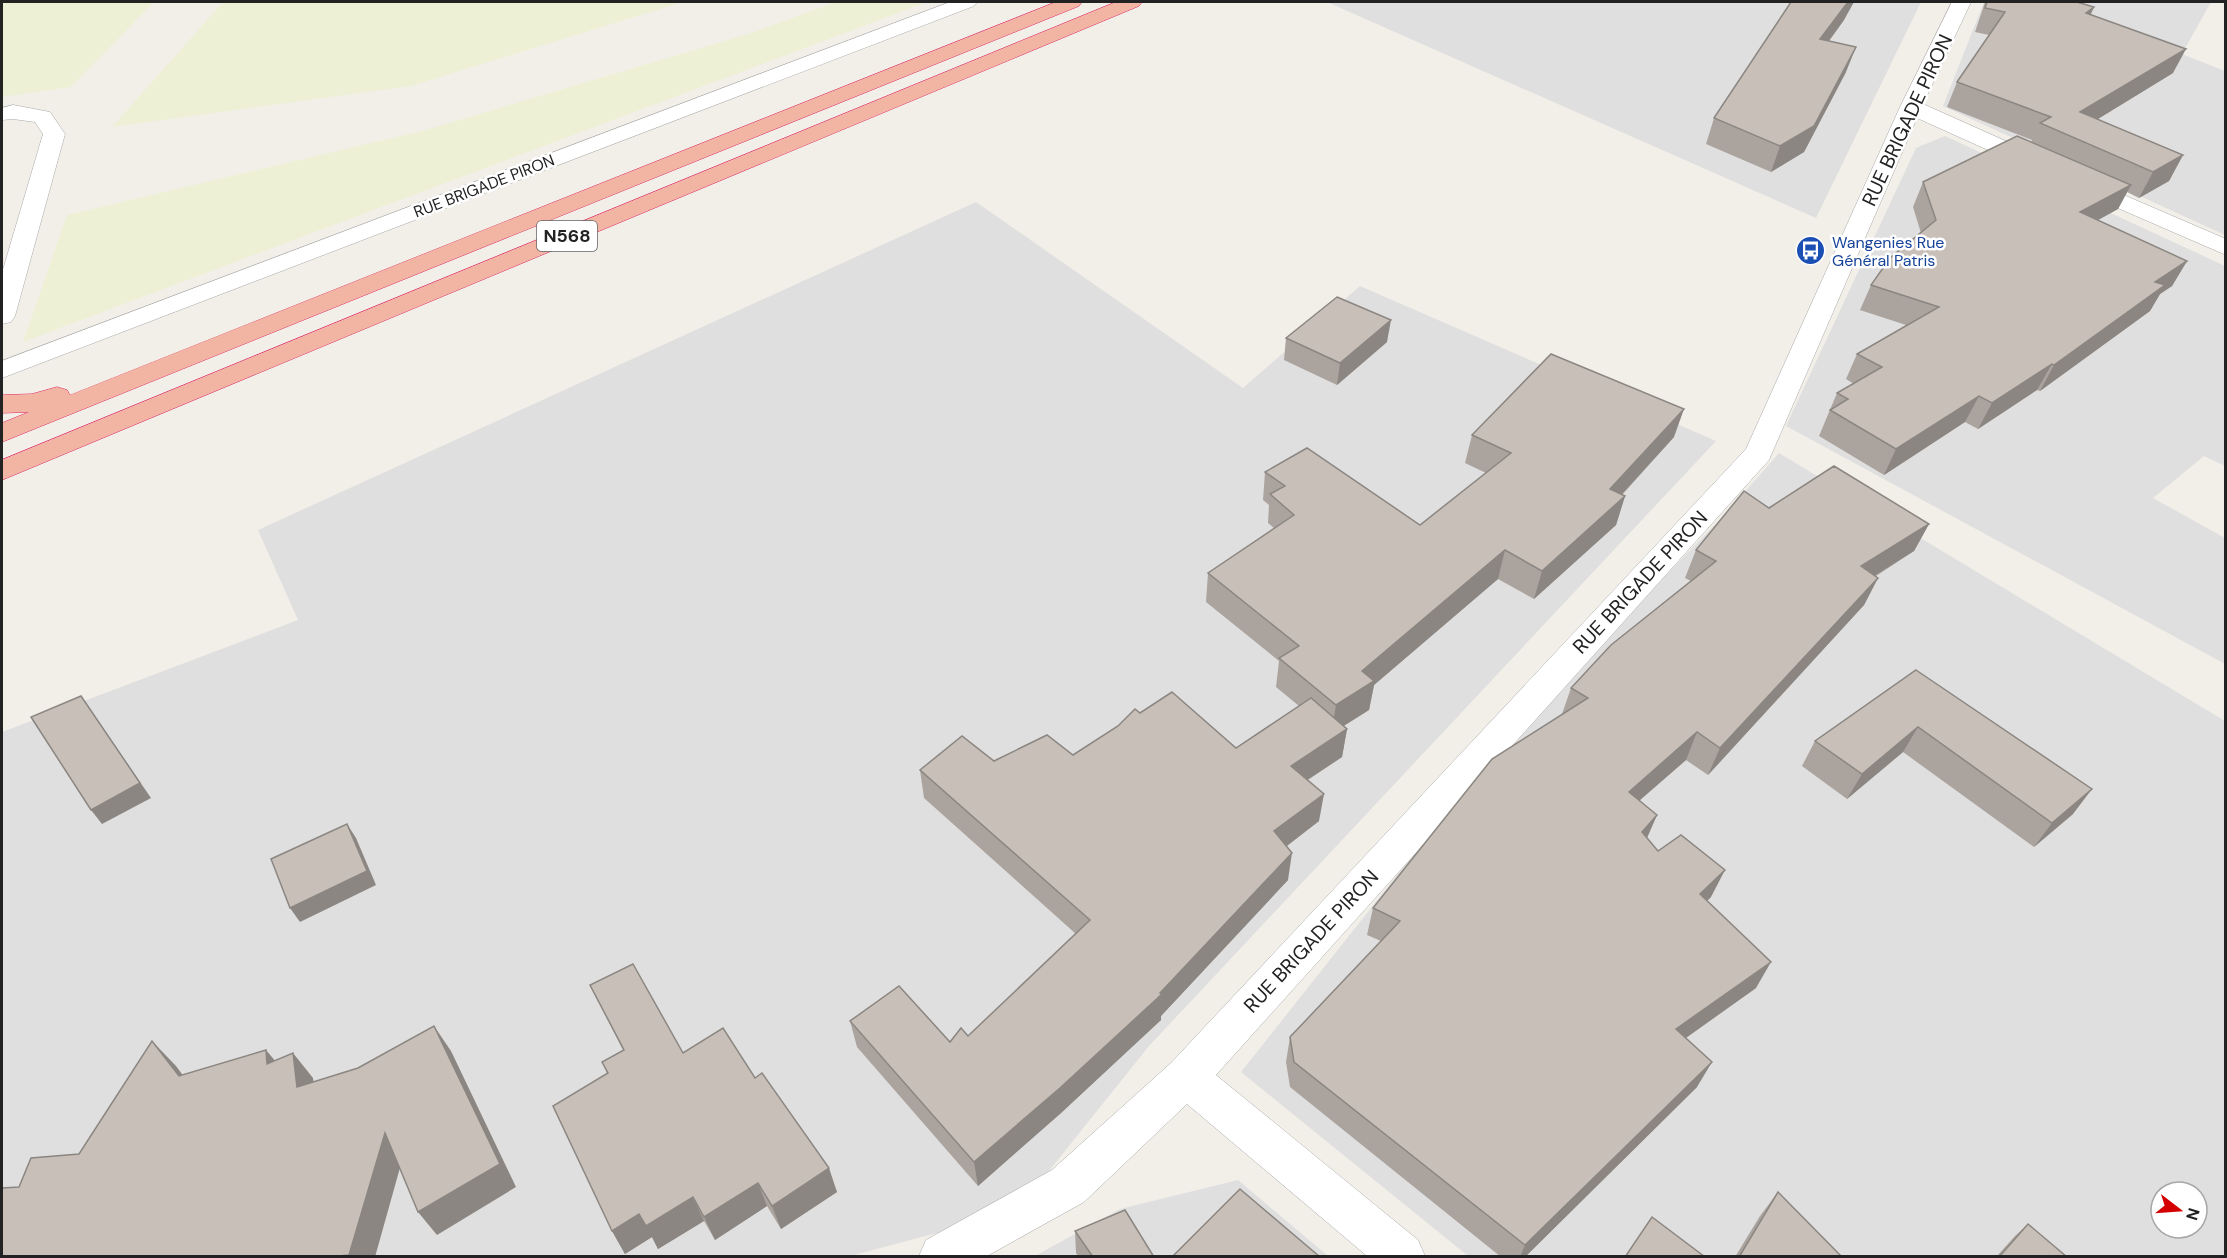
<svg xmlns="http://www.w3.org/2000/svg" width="2227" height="1258" font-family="'DM Sans',sans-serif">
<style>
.residential{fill:#e0dfdf;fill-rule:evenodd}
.farmland{fill:#eef0d5}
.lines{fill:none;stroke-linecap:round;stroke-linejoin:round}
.minor-casing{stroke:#a9a9a9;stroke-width:1}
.trunk-casing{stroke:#dc2a67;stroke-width:1}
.minor{fill:#fff;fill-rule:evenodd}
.trunk{fill:#f2b4a3;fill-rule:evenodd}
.wall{fill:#aba49e}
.shaded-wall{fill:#8b8681}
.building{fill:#c7bfb8;stroke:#8b8681;stroke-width:1.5}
.labels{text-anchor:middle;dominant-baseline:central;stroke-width:5;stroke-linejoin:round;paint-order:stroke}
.far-street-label{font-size:16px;fill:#222;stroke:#fff}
.far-transit-label{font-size:16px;fill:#164399;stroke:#fff;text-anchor:start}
.shield{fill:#fff;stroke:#646464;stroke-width:1.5}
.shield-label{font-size:18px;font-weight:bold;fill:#222}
.street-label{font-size:20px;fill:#222;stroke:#fff}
</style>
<rect width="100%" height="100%" fill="#f2efe9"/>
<g class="residential">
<polygon points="1327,2 1921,2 1816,218"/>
<polygon points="1984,2 2211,2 2182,54 2225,71 2225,235 1943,106"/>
<polygon points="1945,136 2225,266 2225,466 2204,456 2153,498 2225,538 2225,664 1786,426 1916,148"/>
<polygon points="976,202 1243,388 1360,286 1716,441 1149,1046 1016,1212 850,1256 2,1256 2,732 298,620 258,530"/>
<path d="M1779 453 2225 721V1256H1468L1241 1072 1493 754 1728 511ZM2161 1192H2197V1228H2161Z"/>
<polygon points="1238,1180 1328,1256 1035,1256 1120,1209"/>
</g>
<g class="farmland">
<polygon points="2,2 154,2 71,87 2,97"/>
<polygon points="223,2 683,2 411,86 112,127"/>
<polygon points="836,2 927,2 23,342 67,215 426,130 748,34"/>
</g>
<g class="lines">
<defs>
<g id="minor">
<polygon points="950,2 977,2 974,6 2,378 2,361"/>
<polygon points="1952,2 1971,2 1923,104 2046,159 2050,164 2046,169 2038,171 2030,169 1917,118 1769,460 1216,1075 1418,1240 1425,1256 1367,1256 1187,1104 1084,1202 987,1256 919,1256 926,1240 1052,1170 1171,1063 1746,449 1900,107"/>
<polygon points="13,105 50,112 65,134 15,316 11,322 2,324 2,273 43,134 35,122 13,119 2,120 2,108"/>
<polygon points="2082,177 2226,239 2226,255 2074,189 2070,184 2074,179"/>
</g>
<g id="trunk">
<polygon points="1056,2 1082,2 1079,6 2,442 2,423 29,412 2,413 2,395 32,394 57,387 67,390 70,395"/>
<polygon points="1116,2 1142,2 1139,6 2,480 2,460"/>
</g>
</defs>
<use href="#minor" class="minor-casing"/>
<use href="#trunk" class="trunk-casing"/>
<use href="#minor" class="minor"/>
<use href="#trunk" class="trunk"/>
</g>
<g class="wall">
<polygon points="1985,2 2077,2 2094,7 2091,14 2173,73 2098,119 2183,155 2169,181 2139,198 2127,192 2118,209 2098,220 2187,261 2172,286 2160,294 2150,311 2040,391 2037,390 1978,429 1965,422 1884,475 1819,436 1837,393 1854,384 1846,379 1857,354 1906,325 1860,310 1871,285 1921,233 1913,207 1923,182 2031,142 2032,140 1947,107 1957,82 1989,35 1975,32"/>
<polygon points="1844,20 1829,41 1846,72 1804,152 1771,172 1706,144 1714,118"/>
<polygon points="1286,338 1387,342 1337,385 1284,360"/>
<polygon points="1472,435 1674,437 1622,495 1625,496 1616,525 1534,599 1498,579 1374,685 1369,710 1343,726 1347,729 1342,757 1308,780 1319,821 1287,846 1288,880 1161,1016 1161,1020 1061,1113 978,1186 857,1047 850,1021 950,1042 968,1036 1076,934 924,798 920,770 994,761 1073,755 1140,713 1236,748 1299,706 1276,687 1279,661 1206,602 1208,573 1274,528 1268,523 1269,505 1263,500 1265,472 1420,525 1486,473 1465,463"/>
<polygon points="1769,508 1929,524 1914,551 1876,576 1878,578 1864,605 1708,775 1686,760 1639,801 1657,815 1647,838 1658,851 1711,897 1707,901 1756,988 1686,1038 1697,1087 1525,1257 1501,1257 1290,1087 1286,1062 1290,1037 1381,941 1367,935 1373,908 1562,714 1571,688 1691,581 1685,578 1696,550"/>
<polygon points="1916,670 2073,814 2034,847 1903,752 1847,799 1802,766 1815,741"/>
<polygon points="590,985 683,1053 755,1078 837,1192 781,1229 767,1206 715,1240 704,1221 658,1249 652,1237 625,1254 612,1231 607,1073 602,1062 623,1050"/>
<polygon points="1778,1192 1842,1257 1735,1257 1760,1216"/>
<polygon points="2028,1224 2067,1257 1996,1257 2015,1236"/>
<polygon points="1075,1231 1154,1257 1079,1257 1076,1253"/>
</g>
<g class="shaded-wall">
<polygon points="1848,2 1854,2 1844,20 1812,64 1820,39"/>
<polygon points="2094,7 2082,31 2086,13"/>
<polygon points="1856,47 1846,72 1804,152 1771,172 1780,146"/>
<polygon points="2186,49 2173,73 2070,136 2080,112"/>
<polygon points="2183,155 2169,181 2139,198 2153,172"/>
<polygon points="2131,185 2118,209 2067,237 2080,212"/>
<polygon points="2187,261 2172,286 2160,294 2150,311 2040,391 2054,365 2155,282"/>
<polygon points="1391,320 1387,342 1337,385 1340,363"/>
<polygon points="2052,364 2037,390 1978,429 1992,403"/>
<polygon points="1979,396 1965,422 1884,475 1896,449"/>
<polygon points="1684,409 1674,437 1601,517 1610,489"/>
<polygon points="1625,496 1616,525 1534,599 1542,571"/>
<polygon points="1929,524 1914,551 1847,593 1861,566"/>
<polygon points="1505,550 1498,579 1374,685 1369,710 1331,734 1336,705 1362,671"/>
<polygon points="1878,578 1864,605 1708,775 1720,748"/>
<polygon points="81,696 151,798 102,824 91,810"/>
<polygon points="1918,727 1903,752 1847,799 1862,774"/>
<polygon points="1347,729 1342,757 1287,793 1291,766"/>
<polygon points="1697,732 1686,760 1618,819 1629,792"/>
<polygon points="2092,789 2073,814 2034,847 2052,823"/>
<polygon points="1324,794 1319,821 1271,858 1274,831"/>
<polygon points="1657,815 1645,842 1642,832"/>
<polygon points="347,824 356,838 376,885 300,922 290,908"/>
<polygon points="1292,853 1288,880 1161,1016 1161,1020 1061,1113 978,1186 974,1162 1160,993"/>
<polygon points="1725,870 1711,897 1687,920 1700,894"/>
<polygon points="1771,962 1756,988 1663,1054 1676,1029"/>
<polygon points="434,1026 451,1051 516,1187 437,1235 418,1212"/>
<polygon points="152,1041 176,1066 202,1101 179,1076"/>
<polygon points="266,1050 287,1075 267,1064"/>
<polygon points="293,1053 313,1078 317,1112 297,1087"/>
<polygon points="1712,1062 1697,1087 1525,1257 1520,1257 1525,1245"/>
<polygon points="385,1133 403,1157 375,1257 351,1257 349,1255"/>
<polygon points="829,1168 837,1192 781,1229 772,1206"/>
<polygon points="758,1183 767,1206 715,1240 704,1217"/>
<polygon points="693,1197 704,1221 658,1249 652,1237 625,1254 612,1231 639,1214"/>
</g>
<g class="building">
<polygon points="1791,2 1848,2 1820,39 1856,47 1814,126 1780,146 1714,118"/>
<polygon points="1987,2 2077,2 2094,7 2086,13 2186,49 2080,112 2183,155 2153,172 2040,123 2051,117 1957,82 2005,12 1985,8"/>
<polygon points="2017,136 2131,185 2080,212 2187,261 2155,282 2165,285 2054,365 2052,364 1992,403 1979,396 1896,449 1830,410 1848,399 1837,393 1882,367 1857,354 1939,307 1871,285 1890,258 1936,220 1923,182"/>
<polygon points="1337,297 1391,320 1340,363 1286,338"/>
<polygon points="1551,354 1684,409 1610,489 1625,496 1542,571 1505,550 1362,671 1374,681 1336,705 1279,658 1299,646 1208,573 1294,515 1270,494 1285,486 1265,472 1307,448 1420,525 1511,453 1472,435"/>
<polygon points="1834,466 1929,524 1861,566 1878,578 1720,748 1697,732 1629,792 1657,815 1642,832 1658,851 1681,835 1725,870 1700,894 1771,962 1676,1029 1712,1062 1525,1245 1294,1062 1290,1037 1400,921 1373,908 1492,759 1588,698 1571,688 1611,645 1716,561 1696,550 1744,491 1769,508"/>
<polygon points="1916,670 2092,789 2052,823 1918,727 1862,774 1815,741"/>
<polygon points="1172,692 1236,748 1311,698 1347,729 1291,766 1324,794 1274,831 1292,853 1160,993 1162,994 1060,1088 974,1162 850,1021 899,986 950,1042 961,1028 968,1036 1090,920 920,770 962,736 994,761 1047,735 1073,755 1118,726 1135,709 1140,713"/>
<polygon points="81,696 140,783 91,810 31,717"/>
<polygon points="347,824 367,871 290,908 271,859"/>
<polygon points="633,964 683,1053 723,1028 755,1078 762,1073 829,1168 772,1206 758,1183 704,1217 693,1197 646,1226 639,1214 612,1231 553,1106 608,1073 602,1062 624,1050 590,985"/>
<polygon points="434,1026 500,1164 418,1212 385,1133 349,1255 329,1257 2,1257 2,1188 19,1187 31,1158 79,1154 152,1041 179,1076 266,1050 267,1064 293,1053 297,1087 358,1068"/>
<polygon points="1240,1189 1320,1257 1172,1257"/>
<polygon points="1778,1192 1842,1257 1739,1257"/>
<polygon points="1125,1210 1154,1257 1093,1257 1075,1231"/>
<polygon points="1652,1217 1705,1257 1625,1257"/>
<polygon points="2028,1224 2067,1257 1999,1257"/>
</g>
<defs>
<symbol id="bus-disc" viewBox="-11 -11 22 22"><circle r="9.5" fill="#1a4fb4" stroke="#fff"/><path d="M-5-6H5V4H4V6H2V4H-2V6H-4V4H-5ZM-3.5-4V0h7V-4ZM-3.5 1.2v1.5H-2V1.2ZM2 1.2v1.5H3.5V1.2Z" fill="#fff"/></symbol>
</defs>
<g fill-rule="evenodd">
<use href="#bus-disc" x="1794" y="234" width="33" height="33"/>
</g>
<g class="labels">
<g class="far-street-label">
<text transform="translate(484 186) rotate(-21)">RUE BRIGADE PIRON</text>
</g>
<g class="far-transit-label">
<text x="1832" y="242">Wangenies Rue<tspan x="1832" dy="18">Général Patris</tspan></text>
</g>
<rect class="shield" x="537" y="221" width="60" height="30" rx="4.5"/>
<g class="shield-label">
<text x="567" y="236">N568</text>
</g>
<g class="street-label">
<text transform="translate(1907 120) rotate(-65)">RUE BRIGADE PIRON</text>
<text transform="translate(1640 582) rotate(-47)">RUE BRIGADE PIRON</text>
<text transform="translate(1311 941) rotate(-47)">RUE BRIGADE PIRON</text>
</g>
</g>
<rect width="2227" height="1258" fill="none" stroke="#222222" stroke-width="6"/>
<g transform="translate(2179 1210) rotate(107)"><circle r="28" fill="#ffffff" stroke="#a7a7a7" stroke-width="1.5"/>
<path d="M0-4.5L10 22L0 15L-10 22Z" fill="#d40000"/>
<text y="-9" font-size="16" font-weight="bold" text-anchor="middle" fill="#222222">N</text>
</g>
</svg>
